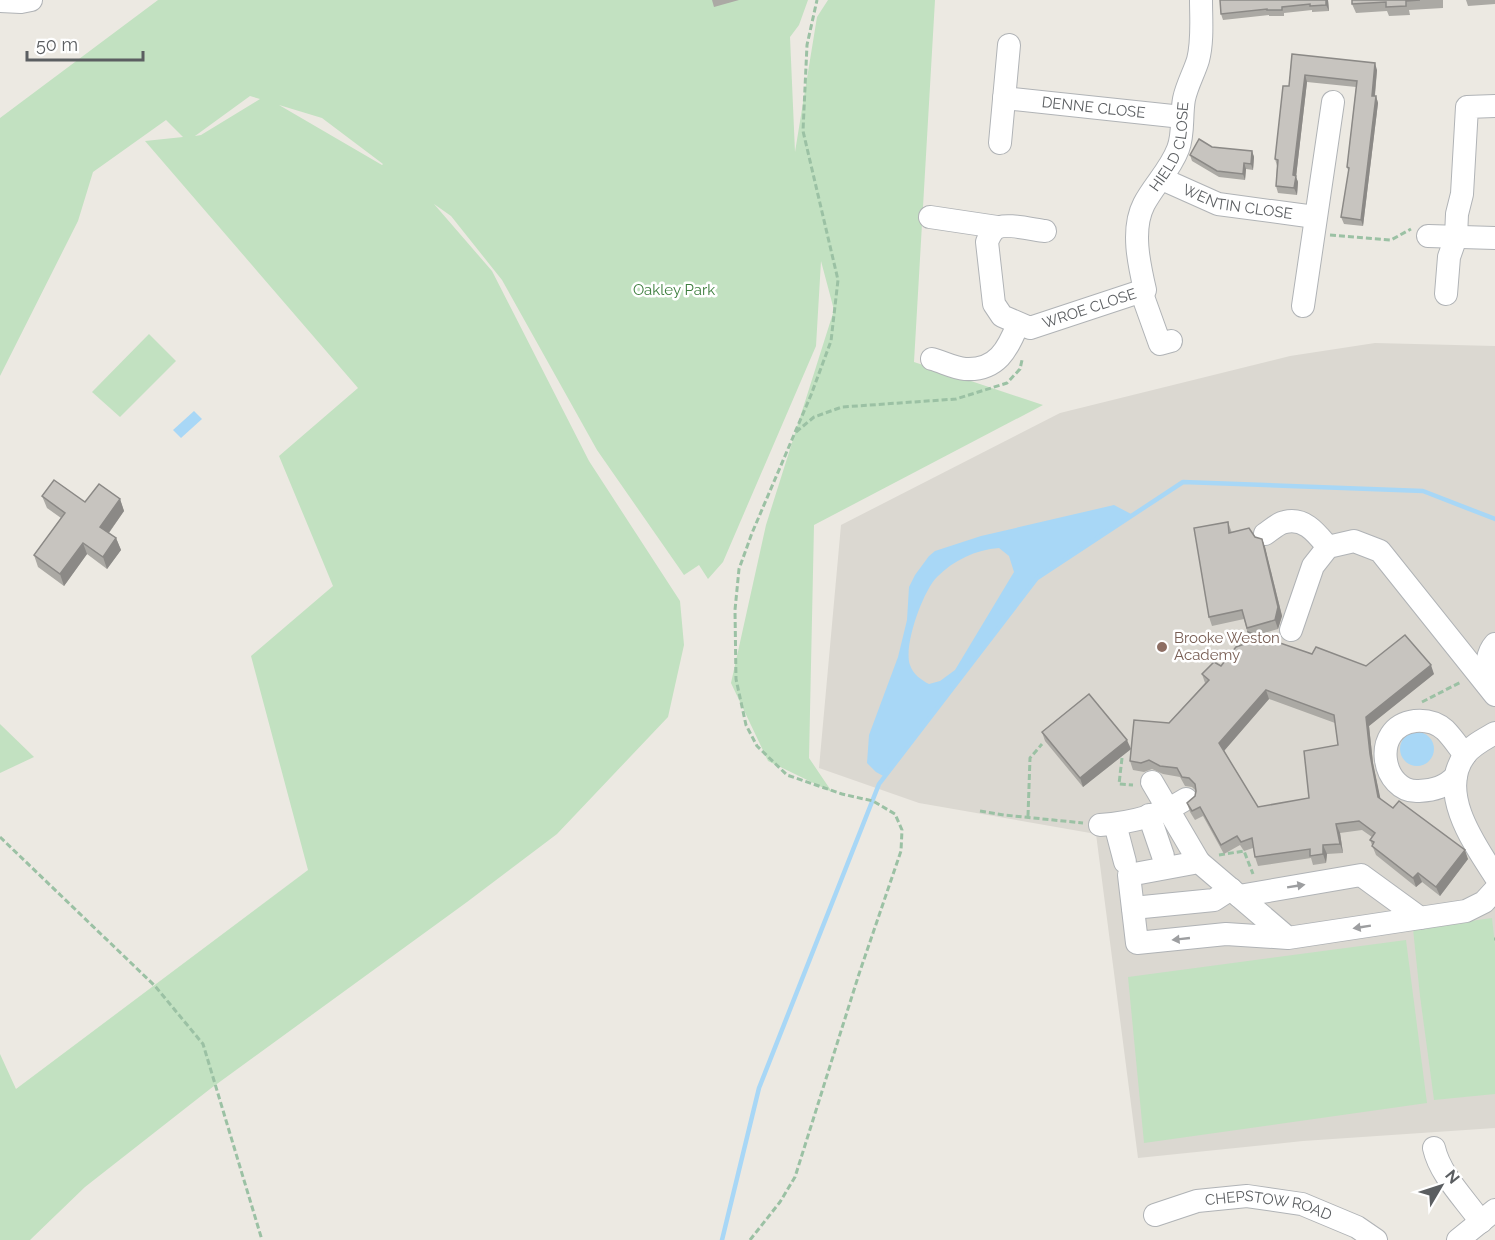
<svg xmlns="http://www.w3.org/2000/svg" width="1495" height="1240" font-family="Raleway,sans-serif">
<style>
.education{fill:#dbd8d1}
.green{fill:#c2e1c1;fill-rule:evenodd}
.water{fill:#a8d7f6;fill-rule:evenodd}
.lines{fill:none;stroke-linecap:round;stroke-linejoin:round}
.stream{stroke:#a8d7f6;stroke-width:4.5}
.minor-casing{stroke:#b0b3b6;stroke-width:24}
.path{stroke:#9bc1a4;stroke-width:3;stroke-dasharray:6 3;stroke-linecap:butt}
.minor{stroke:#fff;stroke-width:22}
.wall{fill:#aba9a4;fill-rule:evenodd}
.shaded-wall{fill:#8b8986}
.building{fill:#c7c4bf;stroke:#8b8986;stroke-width:1.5;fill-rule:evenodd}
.oneway{fill:#9d9ea0}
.education-dot{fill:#8d6e63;stroke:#fff;stroke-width:2}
.labels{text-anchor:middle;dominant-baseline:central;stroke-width:5;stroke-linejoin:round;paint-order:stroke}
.street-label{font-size:15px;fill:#5b5e61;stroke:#fff}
.park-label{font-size:15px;fill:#3d7e3e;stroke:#fff}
.education-label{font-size:15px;fill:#785e54;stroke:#fff;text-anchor:start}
</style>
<rect width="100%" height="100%" fill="#ece9e2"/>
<polygon class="education" points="1375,343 1495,346 1495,1128 1303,1141 1138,1158 1096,834 919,803 819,768 841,525 1060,413 1290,356"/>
<g class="green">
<path d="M158 0H808L799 25 790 37 795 152 817 17 828 0H935L914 362 1043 405 814 525 809 758 832 792 768 761 731 683 766 525 834 310 821 261 816 346 723 562 708 579 699 565 684 575 597 450 502 280 451 216 434 204 492 271 589 461 680 601 684 645 668 717 557 834 467 902 210 1089 85 1187 30 1240H0V1054L16 1089 308 870 251 656 333 586 279 456 358 388 145 141 183 137 166 120 93 172 78 221 0 376V118ZM250 96 260 99 201 135 195 136ZM279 105 322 118 383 164 382 165Z"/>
<polygon points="149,334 176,361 120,417 92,392"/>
<polygon points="0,724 34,757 0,773"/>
<polygon points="1492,918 1495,945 1495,1094 1434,1100 1420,996 1413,929"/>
<polygon points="1406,940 1427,1103 1144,1143 1128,977"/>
</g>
<g class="water">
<polygon points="194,411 202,419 181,438 173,430"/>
<path d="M1114 505 1133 515 1037 578 885 777 876 772 867 763 869 735 898 657 907 620 909 587 915 575 929 556 935 551 981 536ZM999 548 1009 556 1014 572 955 670 940 681 929 684C921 680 913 674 910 665 903 646 923 591 937 577 954 560 975 550 999 548Z"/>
<circle cx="1417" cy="749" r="17"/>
</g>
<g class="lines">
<polyline class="stream" points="722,1240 759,1088 879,784 1037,578 1183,482 1423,491 1495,519"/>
<defs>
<g id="minor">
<polyline points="0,1 21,2 31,0"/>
<path id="s1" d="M1004 98 1182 117"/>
<polyline points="1000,143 1009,45"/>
<path id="s2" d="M1162 179 1218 204 1315 217"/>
<polyline points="930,217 997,227"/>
<path id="s3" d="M1045 231C1034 230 1004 222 995 229 991 232 989 237 987 242L994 304 1002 316 1030 328 1145 290C1139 264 1131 229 1144 204 1154 185 1170 170 1178 149 1184 134 1181 115 1184 99 1187 85 1194 73 1198 60 1203 41 1201 19 1201 0"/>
<polyline points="1428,236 1495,238"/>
<polyline points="1141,291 1160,344 1171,341"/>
<polyline points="1446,294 1449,257 1456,237 1457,214 1462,194 1467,107 1495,106"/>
<polyline points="1303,306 1333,102"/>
<path d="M932 359C943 362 954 368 965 369 997 371 1008 349 1018 324"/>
<path d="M1265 534C1270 531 1278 523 1285 522 1305 517 1317 534 1328 547"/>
<polyline points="1291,630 1313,566 1328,547 1354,541 1380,551 1495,695"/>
<path d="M1487 684C1487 671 1485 655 1495 644"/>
<path d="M1495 733C1485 739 1472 745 1465 755 1437 792 1475 845 1495 876"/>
<path d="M1456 776C1445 787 1435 790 1419 791 1382 794 1369 727 1415 721 1426 720 1436 722 1445 730 1452 737 1458 746 1465 755"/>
<polyline points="1152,782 1199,862"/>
<polyline points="1149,815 1163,856"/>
<polyline points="1115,824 1125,862"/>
<path d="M1100 825C1130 823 1161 815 1186 799"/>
<polyline points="1239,896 1361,875 1420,918"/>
<polyline points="1133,908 1214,900 1231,889"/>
<polyline points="1288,938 1199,862 1129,875 1137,943 1226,934 1288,938 1466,911 1484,902 1495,890"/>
<path d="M1434 1148C1440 1175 1465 1199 1481 1222"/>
<path id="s4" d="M1155 1215 1197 1201 1247 1196 1302 1204 1357 1227 1376 1240"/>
<polyline points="1458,1240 1495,1210"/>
</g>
</defs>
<use href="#minor" class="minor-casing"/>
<g class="path">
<polyline points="1330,235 1391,240 1411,229"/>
<polyline points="796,432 814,417 842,407 956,399 1007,383 1020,369 1022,360"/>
<polyline points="1422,702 1461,682"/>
<polyline points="1122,758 1119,784 1133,785"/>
<polyline points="980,811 1004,815 1083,823"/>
<polyline points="1028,816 1030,758 1042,744"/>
<polyline points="0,837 155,986 203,1044 262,1240"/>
<polyline points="1219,855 1244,851 1253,874"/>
<polyline points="1494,939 1495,939"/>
<polyline points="750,1240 780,1202 795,1177 859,974 901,851 902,830 895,814 873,801 842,794 787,775 757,746 746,725 736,679 735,610 739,569 752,533 811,395 831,341 838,280 803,131 807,45 817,0"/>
</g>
<use href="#minor" class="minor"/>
</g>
<g class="wall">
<polygon points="712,0 739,0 714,7"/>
<polygon points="1328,0 1329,11 1312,12 1312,10 1284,13 1284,16 1269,16 1269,15 1223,20 1221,14"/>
<polygon points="1352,0 1443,0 1443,8 1409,10 1410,15 1389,16 1387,11 1356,13 1352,4"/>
<polygon points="1466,0 1495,0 1495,4 1468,6"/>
<polygon points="1292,54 1377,70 1375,96 1376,96 1378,103 1363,226 1344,224 1341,217 1349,173 1347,167 1356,87 1307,82 1296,177 1298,182 1297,195 1278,193 1276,186 1277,166 1275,159 1289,86"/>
<polygon points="1212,147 1252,151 1254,157 1253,170 1246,169 1245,180 1219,177 1192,161 1190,155"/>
<polygon points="42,496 85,502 120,499 124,511 109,533 116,538 121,550 107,569 87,554 64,586 38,567 34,555 61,518 47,508"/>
<path d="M1228 522 1232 533 1262 539 1265 547 1282 616 1278 629 1257 635 1312 654 1366 666 1434 674 1369 726 1373 763 1380 799 1468 859 1440 896 1422 882 1416 887 1376 855 1370 840 1372 837 1362 830 1340 833 1343 853 1327 854 1326 863 1313 865 1311 858 1258 866 1255 857 1253 848 1244 851 1240 845 1224 854 1203 816 1195 820 1190 812 1187 803 1195 796 1196 791 1192 787 1185 786 1180 777 1163 774 1152 769 1144 772 1133 770 1130 761 1169 723 1205 683 1202 674 1221 666 1250 642 1244 619 1212 626 1209 617ZM1269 699 1335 723 1338 745 1309 798 1258 807 1224 751Z"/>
<polygon points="1042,732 1131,749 1083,787 1045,741"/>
</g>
<g class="shaded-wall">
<polygon points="1326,0 1328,0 1329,11 1326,5"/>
<polygon points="1375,63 1377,70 1374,103 1372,96"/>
<polygon points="1305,75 1307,82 1296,177 1298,182 1297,195 1294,188 1293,175"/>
<polygon points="1376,96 1378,103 1363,226 1361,220"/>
<polygon points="1252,151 1254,157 1253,170 1251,164"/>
<polygon points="1244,163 1246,169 1245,180 1243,174"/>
<polygon points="120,499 124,511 105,538 100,527"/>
<polygon points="116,538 121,550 107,569 103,557"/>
<polygon points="1262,539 1265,547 1282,616 1278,629 1275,620"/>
<polygon points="83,543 87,554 64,586 60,574"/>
<polygon points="1431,665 1434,674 1369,726 1373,763 1382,806 1378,797 1370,754 1366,717"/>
<polygon points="1266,690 1269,699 1223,752 1219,743"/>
<polygon points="1127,740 1131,749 1083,787 1080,778"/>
<polygon points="1336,824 1340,833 1343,853 1340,844"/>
<polygon points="1323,845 1327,854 1326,863 1323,854"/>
<polygon points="1465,850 1468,859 1440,896 1436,887"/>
<polygon points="1418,873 1422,882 1416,887 1413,878"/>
</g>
<g class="building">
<polygon points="1220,0 1326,0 1326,5 1310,6 1310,4 1282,7 1282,10 1267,10 1267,9 1221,14"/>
<polygon points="1352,0 1420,0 1406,1 1406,6 1386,7 1386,2 1352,4"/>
<polygon points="1292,54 1375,63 1372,96 1376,96 1361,220 1341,217 1349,168 1347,167 1357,81 1305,75 1293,175 1296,176 1294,188 1276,186 1278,160 1275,159 1283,86 1289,86"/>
<polygon points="1199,139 1212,147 1252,151 1251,164 1244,163 1243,174 1217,171 1190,155"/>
<polygon points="54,480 85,502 99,484 120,499 100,527 116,538 103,557 83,543 60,574 34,555 65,513 42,496"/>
<polygon points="1228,522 1229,533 1249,528 1255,537 1262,539 1278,607 1275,620 1247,628 1242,610 1209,617 1194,528"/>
<path d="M1248 632 1312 654 1316 647 1366 666 1405 635 1431 665 1366 717 1370 754 1378 797 1393 808 1399 801 1465 850 1436 887 1418 873 1413 878 1372 846 1374 842 1370 840 1375 833 1359 821 1336 824 1340 844 1323 845V854L1310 856V849L1255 857 1252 838 1241 842 1237 836 1221 845 1200 807 1192 811 1187 803 1195 796 1196 791 1195 784 1189 778 1182 777 1177 768 1160 766 1149 760 1141 763 1130 761 1134 720 1169 723 1209 680 1202 674 1214 662 1221 666 1236 647 1250 642ZM1266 690 1334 715 1338 745 1304 751 1309 798 1258 807 1219 743Z"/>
<polygon points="1089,694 1127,740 1080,778 1042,732"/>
</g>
<defs><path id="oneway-solid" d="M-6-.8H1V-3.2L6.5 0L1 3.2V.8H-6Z" transform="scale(1.5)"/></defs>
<g class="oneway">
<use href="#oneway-solid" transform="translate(1296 886) rotate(-9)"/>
<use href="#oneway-solid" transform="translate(1362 927) rotate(171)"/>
<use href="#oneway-solid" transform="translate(1181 939) rotate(174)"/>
</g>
<circle class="education-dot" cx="1162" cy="647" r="6"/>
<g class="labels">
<g class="street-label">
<text stroke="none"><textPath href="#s1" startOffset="90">DENNE CLOSE</textPath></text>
<text stroke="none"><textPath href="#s3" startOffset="447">HIELD CLOSE</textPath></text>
<text stroke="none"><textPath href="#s2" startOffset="80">WENTIN CLOSE</textPath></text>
<text stroke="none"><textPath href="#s3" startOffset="236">WROE CLOSE</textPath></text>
<text stroke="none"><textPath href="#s4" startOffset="117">CHEPSTOW ROAD</textPath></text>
</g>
<g class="park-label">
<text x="674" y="290">Oakley Park</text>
</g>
<g class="education-label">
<text x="1174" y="638">Brooke Weston<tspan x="1174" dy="17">Academy</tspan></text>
</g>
</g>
<g transform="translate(1441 1186) rotate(51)" stroke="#ffffff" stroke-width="4.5" paint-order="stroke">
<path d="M0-4.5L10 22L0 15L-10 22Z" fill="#5b5e61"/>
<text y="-9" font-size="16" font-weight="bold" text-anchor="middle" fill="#5b5e61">N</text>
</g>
<path d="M27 51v9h116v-9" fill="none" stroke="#5b5e61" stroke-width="3"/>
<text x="36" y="51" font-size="18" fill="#5b5e61" stroke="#ffffff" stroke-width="4.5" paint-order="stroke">50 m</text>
</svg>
